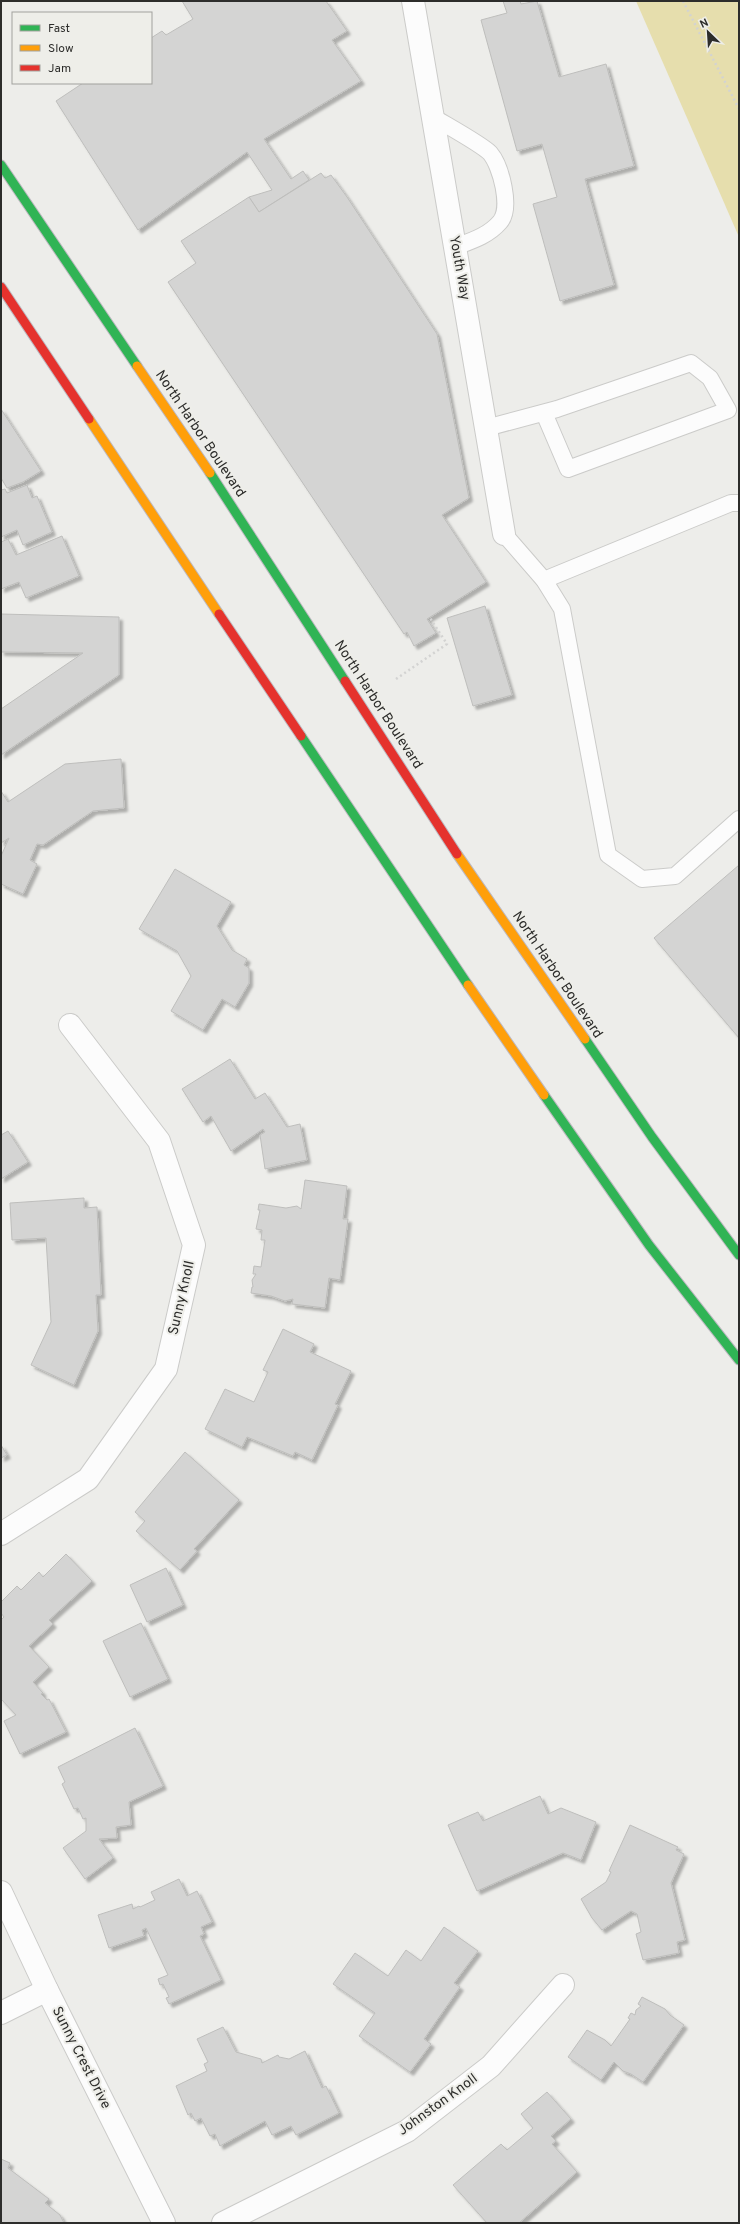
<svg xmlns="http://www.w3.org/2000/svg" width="740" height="2224" font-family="Overpass,sans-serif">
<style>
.green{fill:#e6dead}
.building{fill:#d4d4d3;stroke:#bebebc;filter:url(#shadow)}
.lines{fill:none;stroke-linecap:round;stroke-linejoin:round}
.lane-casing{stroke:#cbcbc9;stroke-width:18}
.street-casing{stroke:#cbcbc9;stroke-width:24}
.fast-casing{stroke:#bdb9c0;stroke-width:11}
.slow-casing{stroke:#bdb9c0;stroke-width:11}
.jam-casing{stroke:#bdb9c0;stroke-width:11}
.path{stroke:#d3d3d2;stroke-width:2.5;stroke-dasharray:2 3;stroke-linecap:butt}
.lane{stroke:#fcfcfc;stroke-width:16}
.street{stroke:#fcfcfc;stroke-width:22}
.fast{stroke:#30b455;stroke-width:9}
.slow{stroke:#ff9f0a;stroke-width:9}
.jam{stroke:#e5322d;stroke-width:9}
.labels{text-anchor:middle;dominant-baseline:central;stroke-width:4;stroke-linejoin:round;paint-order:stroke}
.street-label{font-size:14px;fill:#2d2d2b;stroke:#eeeee9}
</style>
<defs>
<filter id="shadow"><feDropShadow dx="3.5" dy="3.5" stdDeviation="1" flood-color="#0004"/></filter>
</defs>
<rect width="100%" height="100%" fill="#ededea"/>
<polygon class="green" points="636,1 739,1 739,237"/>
<g class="building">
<polygon points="182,1 326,1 347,31 332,40 361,81 264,139 291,179 303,171 309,180 259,212 249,197 272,190 247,152 138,230 56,101 83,83 151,83 151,38 162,31 166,35 193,19"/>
<polygon points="503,1 520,1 521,4 537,1 559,77 606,64 634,166 585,179 614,285 560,301 533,204 557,197 542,144 517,151 481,20 507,13"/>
<polygon points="321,173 325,178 331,175 347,197 437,334 469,498 442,515 486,582 427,619 436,633 414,646 407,632 404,634 168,282 196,263 181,241 249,197 259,212"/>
<polygon points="1,409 41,471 23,482 7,488 1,478"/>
<polygon points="27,485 32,498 37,496 52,532 23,545 17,530 1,537 1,490 5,489 7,493"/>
<polygon points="62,536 79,576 26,598 19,582 1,589 1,542 8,539 16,555"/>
<polygon points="485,606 512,695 473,706 447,618"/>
<polygon points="1,614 119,617 119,675 1,755 1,709 83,653 1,652"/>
<polygon points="121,759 124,808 93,811 43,845 37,844 30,860 37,864 23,894 1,884 1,856 9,838 1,843 1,791 8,802 65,764"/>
<polygon points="739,865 739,1038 654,938"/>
<polygon points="175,869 231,902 217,926 232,950 247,959 244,965 249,968 249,983 235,1007 222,999 203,1030 171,1011 191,976 177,951 139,929"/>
<polygon points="230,1059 255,1099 265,1093 287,1127 300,1124 307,1160 265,1169 260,1135 265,1132 263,1129 231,1151 211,1116 203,1122 182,1089"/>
<polygon points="8,1131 28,1162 1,1179 1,1135"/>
<polygon points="305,1180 347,1186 343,1219 348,1219 340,1280 329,1278 325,1308 292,1304 293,1299 285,1301 271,1296 251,1293 252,1287 253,1287 252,1280 256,1274 253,1274 254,1266 261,1267 265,1240 261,1240 262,1230 256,1229 260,1210 258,1210 259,1204 286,1208 297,1206 301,1209"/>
<polygon points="84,1198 84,1208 97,1207 101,1295 96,1295 98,1331 74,1385 31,1365 51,1322 46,1238 12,1240 10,1203"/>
<polygon points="283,1329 314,1344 310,1352 351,1371 335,1404 338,1405 312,1460 295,1452 293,1456 247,1437 242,1447 205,1429 225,1389 254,1402 268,1372 263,1370"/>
<polygon points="1,1445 7,1455 1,1458"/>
<polygon points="185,1452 239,1500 194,1549 197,1551 180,1570 136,1531 145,1521 135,1512"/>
<polygon points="66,1554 92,1581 49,1620 53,1624 29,1646 49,1667 33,1682 43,1693 41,1694 47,1700 49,1699 66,1732 20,1754 4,1721 16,1715 1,1699 1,1620 4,1617 1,1613 1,1602 17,1586 21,1590 39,1572 43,1577"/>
<polygon points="166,1568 183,1605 147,1622 130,1585"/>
<polygon points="141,1623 168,1679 130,1697 103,1641"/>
<polygon points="135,1728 163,1786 129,1802 131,1825 116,1827 117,1838 99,1839 113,1858 85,1879 63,1848 86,1831 86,1818 83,1819 78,1808 74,1809 62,1784 65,1782 58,1767"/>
<polygon points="540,1796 548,1814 561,1808 596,1822 581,1860 563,1853 477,1891 448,1825 478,1812 483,1821"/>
<polygon points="630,1825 678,1847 676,1850 684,1854 671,1883 685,1940 677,1942 679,1953 643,1960 636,1934 641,1932 637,1914 631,1911 602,1930 592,1918 581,1899 606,1882 611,1872 609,1871"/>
<polygon points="179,1879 187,1896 197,1891 212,1922 201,1927 204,1934 200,1936 221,1980 169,2004 166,1998 169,1997 163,1984 160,1985 158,1979 168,1975 146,1928 142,1930 144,1936 109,1948 98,1915 132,1904 133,1909 139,1906 140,1907 155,1900 151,1892"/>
<polygon points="444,1927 478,1951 454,1983 460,1987 424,2039 431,2044 410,2072 359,2036 375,2013 333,1984 355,1953 388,1976 406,1950 421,1961"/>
<polygon points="642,1997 665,2009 670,2015 684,2025 643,2082 631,2074 623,2071 614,2062 601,2080 568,2057 587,2030 605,2040 611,2046 630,2019 628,2018 631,2013 635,2015 636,2010 641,2006 638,2004"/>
<polygon points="223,2027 236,2052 261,2059 262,2063 278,2055 279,2057 289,2059 305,2051 322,2088 326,2086 339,2113 296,2135 291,2126 272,2135 265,2121 220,2146 215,2134 210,2136 201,2118 195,2121 191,2113 188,2115 176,2086 207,2071 204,2064 208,2062 197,2039"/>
<polygon points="547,2092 571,2119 551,2136 556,2141 552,2144 577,2172 519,2223 487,2223 453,2185 501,2144 507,2150 533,2128 521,2114"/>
<polygon points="1,2159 10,2163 8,2168 49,2199 45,2203 60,2215 64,2223 1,2223"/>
</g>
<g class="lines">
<defs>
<g id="lane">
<path d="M433 117C446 125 481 144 490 153 501 166 512 208 500 222 488 236 471 241 455 247"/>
<polyline points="486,428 557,409 691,363 710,378 728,410 568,469 544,413"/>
<polyline points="504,534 544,580 562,609 608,855 642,879 675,876 739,819"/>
<polyline points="544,580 731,503 739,503"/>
</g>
<g id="street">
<polyline points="413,1 504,534"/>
<polyline points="1,1534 88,1479 166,1369 194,1245 159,1141 70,1025"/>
<polyline points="1,1892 47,1990 164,2223"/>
<polyline points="1,2013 47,1990"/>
<polyline points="223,2223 407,2131 491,2066 563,1985"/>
</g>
<g id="fast">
<polyline points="1,165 137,366"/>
<polyline points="210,473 345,681"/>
<polyline points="301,736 468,985"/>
<polyline points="585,1039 652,1137 739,1255"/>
<polyline points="544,1095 649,1245 739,1360"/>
</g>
<g id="slow">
<polyline points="137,366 210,473"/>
<polyline points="89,419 219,614"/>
<polyline points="457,854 585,1039"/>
<polyline points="468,985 544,1095"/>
</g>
<g id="jam">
<polyline points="1,287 89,419"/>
<polyline points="219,614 301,736"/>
<polyline points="345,681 457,854"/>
</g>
</defs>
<use href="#lane" class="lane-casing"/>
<use href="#street" class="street-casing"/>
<use href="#fast" class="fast-casing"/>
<use href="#slow" class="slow-casing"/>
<use href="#jam" class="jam-casing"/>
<g class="path">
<polyline points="683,1 739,109"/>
<polyline points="396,679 447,644 430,618"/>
</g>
<use href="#lane" class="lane"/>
<use href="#street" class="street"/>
<use href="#fast" class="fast"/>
<use href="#slow" class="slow"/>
<use href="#jam" class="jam"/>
</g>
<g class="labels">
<g class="street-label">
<text transform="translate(459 268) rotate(80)">Youth Way</text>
<text transform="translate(200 434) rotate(56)">North Harbor Boulevard</text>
<text transform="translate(378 705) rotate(57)">North Harbor Boulevard</text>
<text transform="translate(557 975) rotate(56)">North Harbor Boulevard</text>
<text transform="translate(182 1298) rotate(-77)">Sunny Knoll</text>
<text transform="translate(81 2058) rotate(63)">Sunny Crest Drive</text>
<text transform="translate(438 2105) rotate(-36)">Johnston Knoll</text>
</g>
</g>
<rect width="740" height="2224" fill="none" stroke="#2d2d2b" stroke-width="4"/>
<rect x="12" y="12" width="140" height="72" fill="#eeeee9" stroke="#a1a19d"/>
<rect x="20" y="25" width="20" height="6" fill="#30b455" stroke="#a1a19d"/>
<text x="48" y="32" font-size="12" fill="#2d2d2b">Fast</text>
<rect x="20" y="45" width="20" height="6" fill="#ff9f0a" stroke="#a1a19d"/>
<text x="48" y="52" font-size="12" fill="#2d2d2b">Slow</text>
<rect x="20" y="65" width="20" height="6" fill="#e5322d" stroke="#a1a19d"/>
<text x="48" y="72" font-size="12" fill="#2d2d2b">Jam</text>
<g transform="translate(708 32) rotate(335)" stroke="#eeeee9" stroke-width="3" paint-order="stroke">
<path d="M0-3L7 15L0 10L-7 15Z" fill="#2d2d2b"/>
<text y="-6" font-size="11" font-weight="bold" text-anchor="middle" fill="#2d2d2b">N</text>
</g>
</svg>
